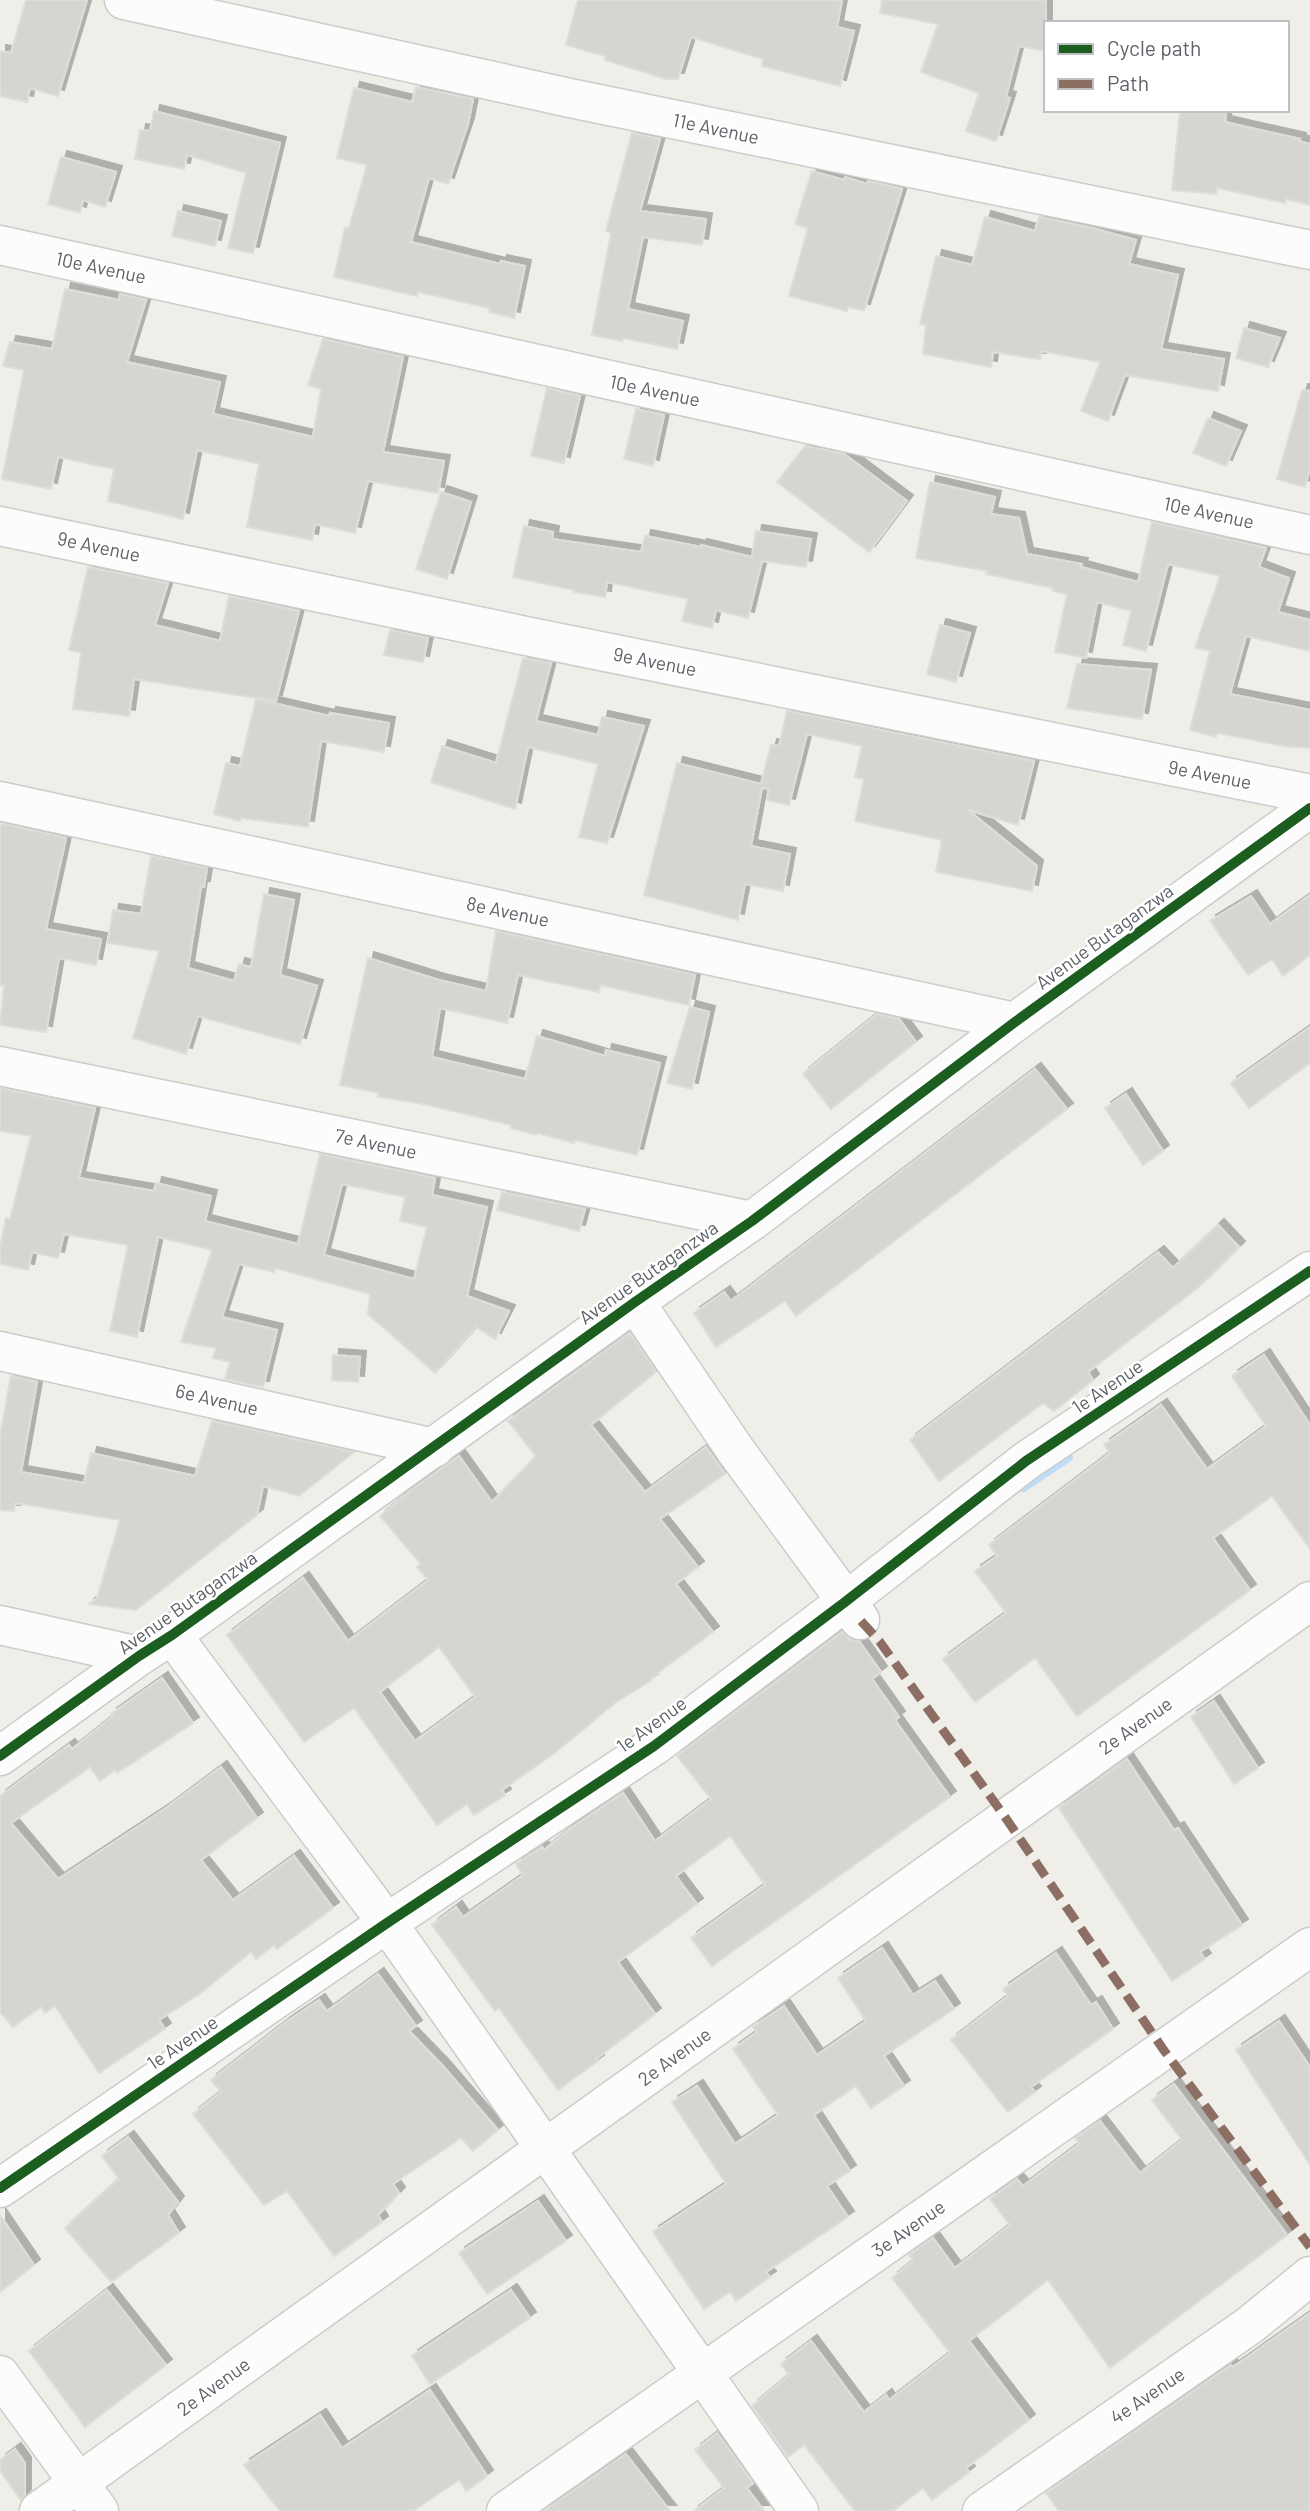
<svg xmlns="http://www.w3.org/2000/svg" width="1310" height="2511" font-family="Barlow,sans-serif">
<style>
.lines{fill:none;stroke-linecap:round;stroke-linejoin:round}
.stream{stroke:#beddf8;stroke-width:10}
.building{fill:#d5d5d2;stroke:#deddd8;stroke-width:2;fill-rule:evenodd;filter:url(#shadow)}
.street-casing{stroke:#cccccb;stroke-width:41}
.secondary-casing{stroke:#cbcbca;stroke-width:41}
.street{stroke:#fdfcfc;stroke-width:38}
.secondary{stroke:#fdfcfc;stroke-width:38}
.quiet{stroke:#8d6e63;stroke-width:9;stroke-dasharray:18 9;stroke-linecap:butt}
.cycleway-casing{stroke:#fff;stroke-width:15}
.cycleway{stroke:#1b5e20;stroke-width:10}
.labels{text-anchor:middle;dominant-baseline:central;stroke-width:5;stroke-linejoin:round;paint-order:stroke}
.street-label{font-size:19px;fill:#5e6268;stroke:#fff}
</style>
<defs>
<filter id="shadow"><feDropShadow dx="6" dy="-6" stdDeviation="0" flood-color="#0004"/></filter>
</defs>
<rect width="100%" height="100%" fill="#efeee9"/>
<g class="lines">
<polyline class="stream" points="1023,1487 1068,1457"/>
</g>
<g class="building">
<polygon points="26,0 87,0 58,96 30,88 27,102 0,96 0,51 11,53"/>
<polygon points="578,0 842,0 837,27 854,31 840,86 762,66 763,59 691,37 678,79 666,79 605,60 605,56 566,45"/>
<polygon points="882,0 1046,0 1046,51 1019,46 1006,97 1010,98 996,141 966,131 979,93 921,72 938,24 880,13"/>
<polygon points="416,87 473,99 468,124 448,184 429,178 411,242 500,264 501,261 525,266 514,318 489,312 490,308 418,292 417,296 334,277 345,228 349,228 367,165 337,158 354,88 412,102"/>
<polygon points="1180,110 1226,110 1225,122 1300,139 1299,141 1310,144 1310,205 1286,199 1285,203 1217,188 1216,194 1172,190"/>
<polygon points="154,111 280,143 253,253 228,248 246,173 187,155 184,169 135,159 140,130 150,131"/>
<polygon points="632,133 660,139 640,211 706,219 702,245 643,237 628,309 683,321 677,349 623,338 622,341 592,335 611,233 606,231"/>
<polygon points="61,157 116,172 105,207 83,200 80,213 48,204"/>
<polygon points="812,171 844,180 845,177 867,184 868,181 902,189 864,310 848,307 847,311 789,296 808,228 795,224"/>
<polygon points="178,211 221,221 215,246 172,236"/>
<polygon points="985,217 1035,231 1039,217 1092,228 1136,240 1129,264 1178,275 1161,349 1224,359 1218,391 1125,375 1108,421 1081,411 1100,362 1041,351 1040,359 993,352 991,367 923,354 926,325 920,324 936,256 972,265"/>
<polygon points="65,289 119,300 120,294 146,300 127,362 220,382 213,414 313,437 321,389 308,385 323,339 403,357 383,452 444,461 438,493 368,481 355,533 315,524 312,540 247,527 259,464 197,450 183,519 108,501 114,469 58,457 51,489 2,479 24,370 3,366 10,342 52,349"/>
<polygon points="1244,328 1280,338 1268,367 1236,358"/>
<polygon points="547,388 580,396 564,463 531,456"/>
<polygon points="1302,390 1310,391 1310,468 1305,487 1277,479"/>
<polygon points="636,409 664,415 653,466 624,459"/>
<polygon points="1208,418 1241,431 1226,466 1193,453"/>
<polygon points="805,446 844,454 907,501 869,552 777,482"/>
<polygon points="930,482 995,497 991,514 1019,518 1027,554 1082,564 1081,567 1138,582 1152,522 1266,548 1259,567 1289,578 1278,612 1310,620 1310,651 1246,636 1230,694 1310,710 1310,748 1284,746 1217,733 1216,737 1190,730 1210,651 1195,648 1220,576 1168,564 1146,651 1123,645 1131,611 1097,602 1086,658 1055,652 1067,594 1053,591 1053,588 986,574 987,571 916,558"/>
<polygon points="441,492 471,502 447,579 416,569"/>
<polygon points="524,526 553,532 552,539 641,552 645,536 701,547 701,545 752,557 756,531 811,539 806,567 762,561 748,618 716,610 712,628 682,621 688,599 607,582 605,597 574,592 574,590 513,577"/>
<polygon points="88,567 168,583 155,625 220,641 229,596 299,611 276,701 134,679 129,716 73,709 81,653 69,650"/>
<polygon points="940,625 970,633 956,682 927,674"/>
<polygon points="390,630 428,638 423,662 384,655"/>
<polygon points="523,658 551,663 536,721 598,735 602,717 644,726 607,843 579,837 598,764 528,747 515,809 431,782 442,746 496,763"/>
<polygon points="1077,664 1151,670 1142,719 1067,708"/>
<polygon points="256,699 329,716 330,713 389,723 384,752 321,741 308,827 241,818 240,821 214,814 226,763 240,766"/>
<polygon points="787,711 1034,761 1018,825 968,810 1037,866 1032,891 936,872 942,840 855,821 864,779 855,777 862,746 807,734 789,805 767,800 769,789 762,788 751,846 790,854 783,891 745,884 738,920 644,895 677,763 761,784 771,745 779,746"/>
<polygon points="0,823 66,838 46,929 101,939 96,965 59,958 46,1032 0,1025 4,986 0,985"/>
<polygon points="151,856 207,868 204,887 201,887 188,968 234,981 239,964 251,967 264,894 294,900 280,975 317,986 300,1044 198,1016 186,1054 133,1038 159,951 108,943 113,910 141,914"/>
<polygon points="1310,895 1310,955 1283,976 1272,959 1248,975 1210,921 1251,896 1270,924"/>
<polygon points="496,931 695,975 689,1005 600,985 599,992 518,975 507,1023 440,1008 432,1057 525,1079 537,1036 605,1056 606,1050 660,1063 637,1155 575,1140 574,1143 537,1133 536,1135 511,1128 511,1125 424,1104 378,1097 379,1093 340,1085 368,958 439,980 486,991"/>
<polygon points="690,1007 709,1012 692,1089 667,1083"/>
<polygon points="877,1014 899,1019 916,1042 831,1109 803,1074"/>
<polygon points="1310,1027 1310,1063 1249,1108 1231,1083"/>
<polygon points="1035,1069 1067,1109 796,1316 785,1301 716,1347 694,1313 724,1292 731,1301"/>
<path d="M0 1088 95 1108 79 1178 154 1191 156 1183 211 1196 205 1221 298 1244 320 1154 435 1178 432 1195 487 1207 467 1296 509 1311 495 1339 476 1327 435 1373 368 1314 370 1294 275 1268 274 1272 239 1264 222 1317 277 1330 263 1387 225 1379 230 1362 213 1358 216 1348 181 1342 212 1250 158 1237 137 1337 110 1331 128 1245 64 1234 58 1258 32 1252 28 1270 0 1264V1248L6 1218 10 1219 31 1136 0 1131ZM342 1184 405 1197 400 1221 427 1227 414 1279 324 1255Z"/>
<polygon points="1126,1094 1163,1151 1143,1165 1105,1108"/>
<polygon points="502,1192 585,1209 579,1231 497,1210"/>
<polygon points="1218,1225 1239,1247 1199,1287 1088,1372 1093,1380 1054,1411 1043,1403 939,1481 910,1440 1158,1252 1173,1268"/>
<path d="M630 1333 656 1372 591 1425 645 1492 706 1447 725 1474 660 1519 698 1567 676 1584 713 1632 651 1678 652 1680 615 1703 556 1752 502 1790 505 1795 474 1815 467 1804 437 1825 354 1708 304 1742 227 1635 303 1578 348 1641 428 1580 417 1567 421 1564 380 1516 410 1491 459 1456 492 1502 536 1456 508 1421ZM439 1647 475 1697 415 1741 380 1692Z"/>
<polygon points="333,1355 360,1357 358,1382 332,1380"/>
<polygon points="1264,1355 1310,1425 1310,1549 1272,1496 1213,1538 1250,1590 1077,1716 1035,1658 975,1702 943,1659 1006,1613 975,1571 997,1556 989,1545 1110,1453 1104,1445 1161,1405 1207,1469 1266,1426 1232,1376"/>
<polygon points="11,1376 37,1382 21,1472 84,1483 91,1453 195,1476 212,1421 354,1452 299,1496 263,1486 257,1515 136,1610 89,1604 97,1598 120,1520 15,1503 14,1511 0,1510 0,1435"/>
<polygon points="842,1632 851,1640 859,1641 881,1672 872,1679 899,1717 895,1720 950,1797 712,1966 691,1938 765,1885 730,1836 676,1876 697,1904 618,1962 655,2014 596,2059 598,2061 558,2090 499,2008 495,2011 432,1925 456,1907 463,1917 523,1875 516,1864 542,1847 544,1850 571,1828 623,1793 655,1841 711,1799 677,1756"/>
<polygon points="162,1678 193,1723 117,1773 115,1770 100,1781 90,1767 11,1823 58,1879 166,1808 221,1767 257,1818 201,1860 233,1900 294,1856 333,1908 277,1949 274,1945 256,1959 251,1952 201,1993 159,2020 165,2029 99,2073 55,2006 45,2013 41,2007 13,2027 0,2012 0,1796 69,1745 72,1749 113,1716 111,1714"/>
<polygon points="1214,1701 1258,1768 1234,1784 1191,1717"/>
<polygon points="1127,1759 1174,1830 1178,1828 1242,1925 1200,1952 1205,1959 1172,1981 1059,1808"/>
<polygon points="882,1948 913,1995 935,1981 954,2009 884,2056 904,2086 871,2108 856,2086 814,2115 850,2171 827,2186 848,2217 766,2272 770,2277 736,2301 730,2292 704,2309 653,2232 726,2184 672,2102 697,2086 735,2144 778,2115 733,2049 757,2032 753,2027 784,2006 817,2055 866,2021 838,1978"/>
<polygon points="1056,1953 1091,2005 1096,2002 1113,2029 1031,2087 1035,2092 1008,2112 951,2040 1008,1996 1003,1989"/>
<polygon points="378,1974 416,2026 409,2031 442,2065 498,2130 473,2151 461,2138 393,2184 399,2193 378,2215 382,2222 334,2256 287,2191 264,2205 193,2114 221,2092 211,2080 286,2022 319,2000 327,2011"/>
<polygon points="1279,2021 1310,2067 1310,2165 1236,2050"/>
<polygon points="1174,2084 1287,2235 1110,2368 1048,2280 969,2341 1029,2420 966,2468 969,2472 932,2500 923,2488 893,2511 855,2511 804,2445 788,2457 752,2406 789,2375 781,2364 811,2341 864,2412 886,2395 889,2400 950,2353 892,2278 913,2261 909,2255 933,2238 955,2268 1010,2225 990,2199 1017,2179 1023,2186 1079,2144 1075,2138 1100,2121 1140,2173 1182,2140 1152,2100"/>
<polygon points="128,2137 178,2202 168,2215 179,2233 111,2282 65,2228 119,2179 102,2156"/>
<polygon points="538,2201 566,2241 487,2294 459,2253"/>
<polygon points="0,2215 34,2265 0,2292"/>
<polygon points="107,2290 166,2365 85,2427 29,2351"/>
<polygon points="511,2290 530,2318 430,2384 412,2356"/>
<polygon points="1310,2313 1310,2511 1059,2511 1046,2493 1231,2365 1233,2367"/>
<polygon points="430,2390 487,2476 466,2491 459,2480 413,2511 280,2511 244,2465 320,2415 342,2448"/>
<polygon points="717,2433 753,2483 747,2488 764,2511 694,2511 724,2488 695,2450"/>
<polygon points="15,2449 25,2463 25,2495 21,2500 0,2471 0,2460"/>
<polygon points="626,2454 670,2511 544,2511"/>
</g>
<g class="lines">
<defs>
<g id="street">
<polyline points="124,0 570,98 1310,250"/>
<polyline points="0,245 1310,535"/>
<polyline points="0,526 526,636 1310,794"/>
<polyline points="0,801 1015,1022"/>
<polyline points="0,1066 752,1221"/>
<polyline points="635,1302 736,1451 860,1620"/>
<polyline points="0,1351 434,1448"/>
<polyline points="0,1625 139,1656"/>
<polyline points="172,1635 393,1931 799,2511"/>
<polyline points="0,2188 387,1923 654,1746 845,1602 1026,1461 1310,1271"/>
<polyline points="0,2375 99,2511"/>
<polyline points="39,2511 1310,1601"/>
<polyline points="506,2511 1310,1947"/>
<polyline points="982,2511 1250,2325 1310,2276"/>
</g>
<polyline id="secondary" points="0,1756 139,1656 172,1635 635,1302 752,1221 1015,1022 1310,808"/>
</defs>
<use href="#street" class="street-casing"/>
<use href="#secondary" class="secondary-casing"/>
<use href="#street" class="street"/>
<use href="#secondary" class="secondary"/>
<polyline class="quiet" points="861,1621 880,1642 1005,1817 1163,2049 1310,2247"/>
<defs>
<g id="cycleway">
<polyline points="0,1756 139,1656 172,1635 635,1302 752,1221 1015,1022 1310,808"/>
<polyline points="0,2188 387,1923 654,1746 845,1602 1026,1461 1310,1271"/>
</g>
</defs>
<use href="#cycleway" class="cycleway-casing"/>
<use href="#cycleway" class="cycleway"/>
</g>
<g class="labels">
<g class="street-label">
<text transform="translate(716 128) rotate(12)">11e Avenue</text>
<text transform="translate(101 267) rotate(12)">10e Avenue</text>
<text transform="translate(655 390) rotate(12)">10e Avenue</text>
<text transform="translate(1209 512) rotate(12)">10e Avenue</text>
<text transform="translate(99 546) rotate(12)">9e Avenue</text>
<text transform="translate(655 661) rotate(11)">9e Avenue</text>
<text transform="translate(1210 774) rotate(11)">9e Avenue</text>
<text transform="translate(508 911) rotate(12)">8e Avenue</text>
<text transform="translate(1104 936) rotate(-36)">Avenue Butaganzwa</text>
<text transform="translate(376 1143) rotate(12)">7e Avenue</text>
<text transform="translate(648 1272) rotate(-35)">Avenue Butaganzwa</text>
<text transform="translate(1107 1386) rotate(-34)">1e Avenue</text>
<text transform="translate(217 1399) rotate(13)">6e Avenue</text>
<text transform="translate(187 1602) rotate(-35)">Avenue Butaganzwa</text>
<text transform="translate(651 1724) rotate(-36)">1e Avenue</text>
<text transform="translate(1135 1725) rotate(-35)">2e Avenue</text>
<text transform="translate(182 2042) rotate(-34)">1e Avenue</text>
<text transform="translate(674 2056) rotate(-36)">2e Avenue</text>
<text transform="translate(908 2228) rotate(-35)">3e Avenue</text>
<text transform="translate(213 2386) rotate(-36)">2e Avenue</text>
<text transform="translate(1147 2395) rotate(-34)">4e Avenue</text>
</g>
</g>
<rect x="1044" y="21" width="245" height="91" fill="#ffffff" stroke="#bfc0c3" stroke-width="2"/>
<rect x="1058" y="44" width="35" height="10" fill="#1b5e20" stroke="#bfc0c3" stroke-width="2"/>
<text x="1107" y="56" font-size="21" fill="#5e6268">Cycle path</text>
<rect x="1058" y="79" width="35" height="10" fill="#8d6e63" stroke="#bfc0c3" stroke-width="2"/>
<text x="1107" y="91" font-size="21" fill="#5e6268">Path</text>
</svg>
